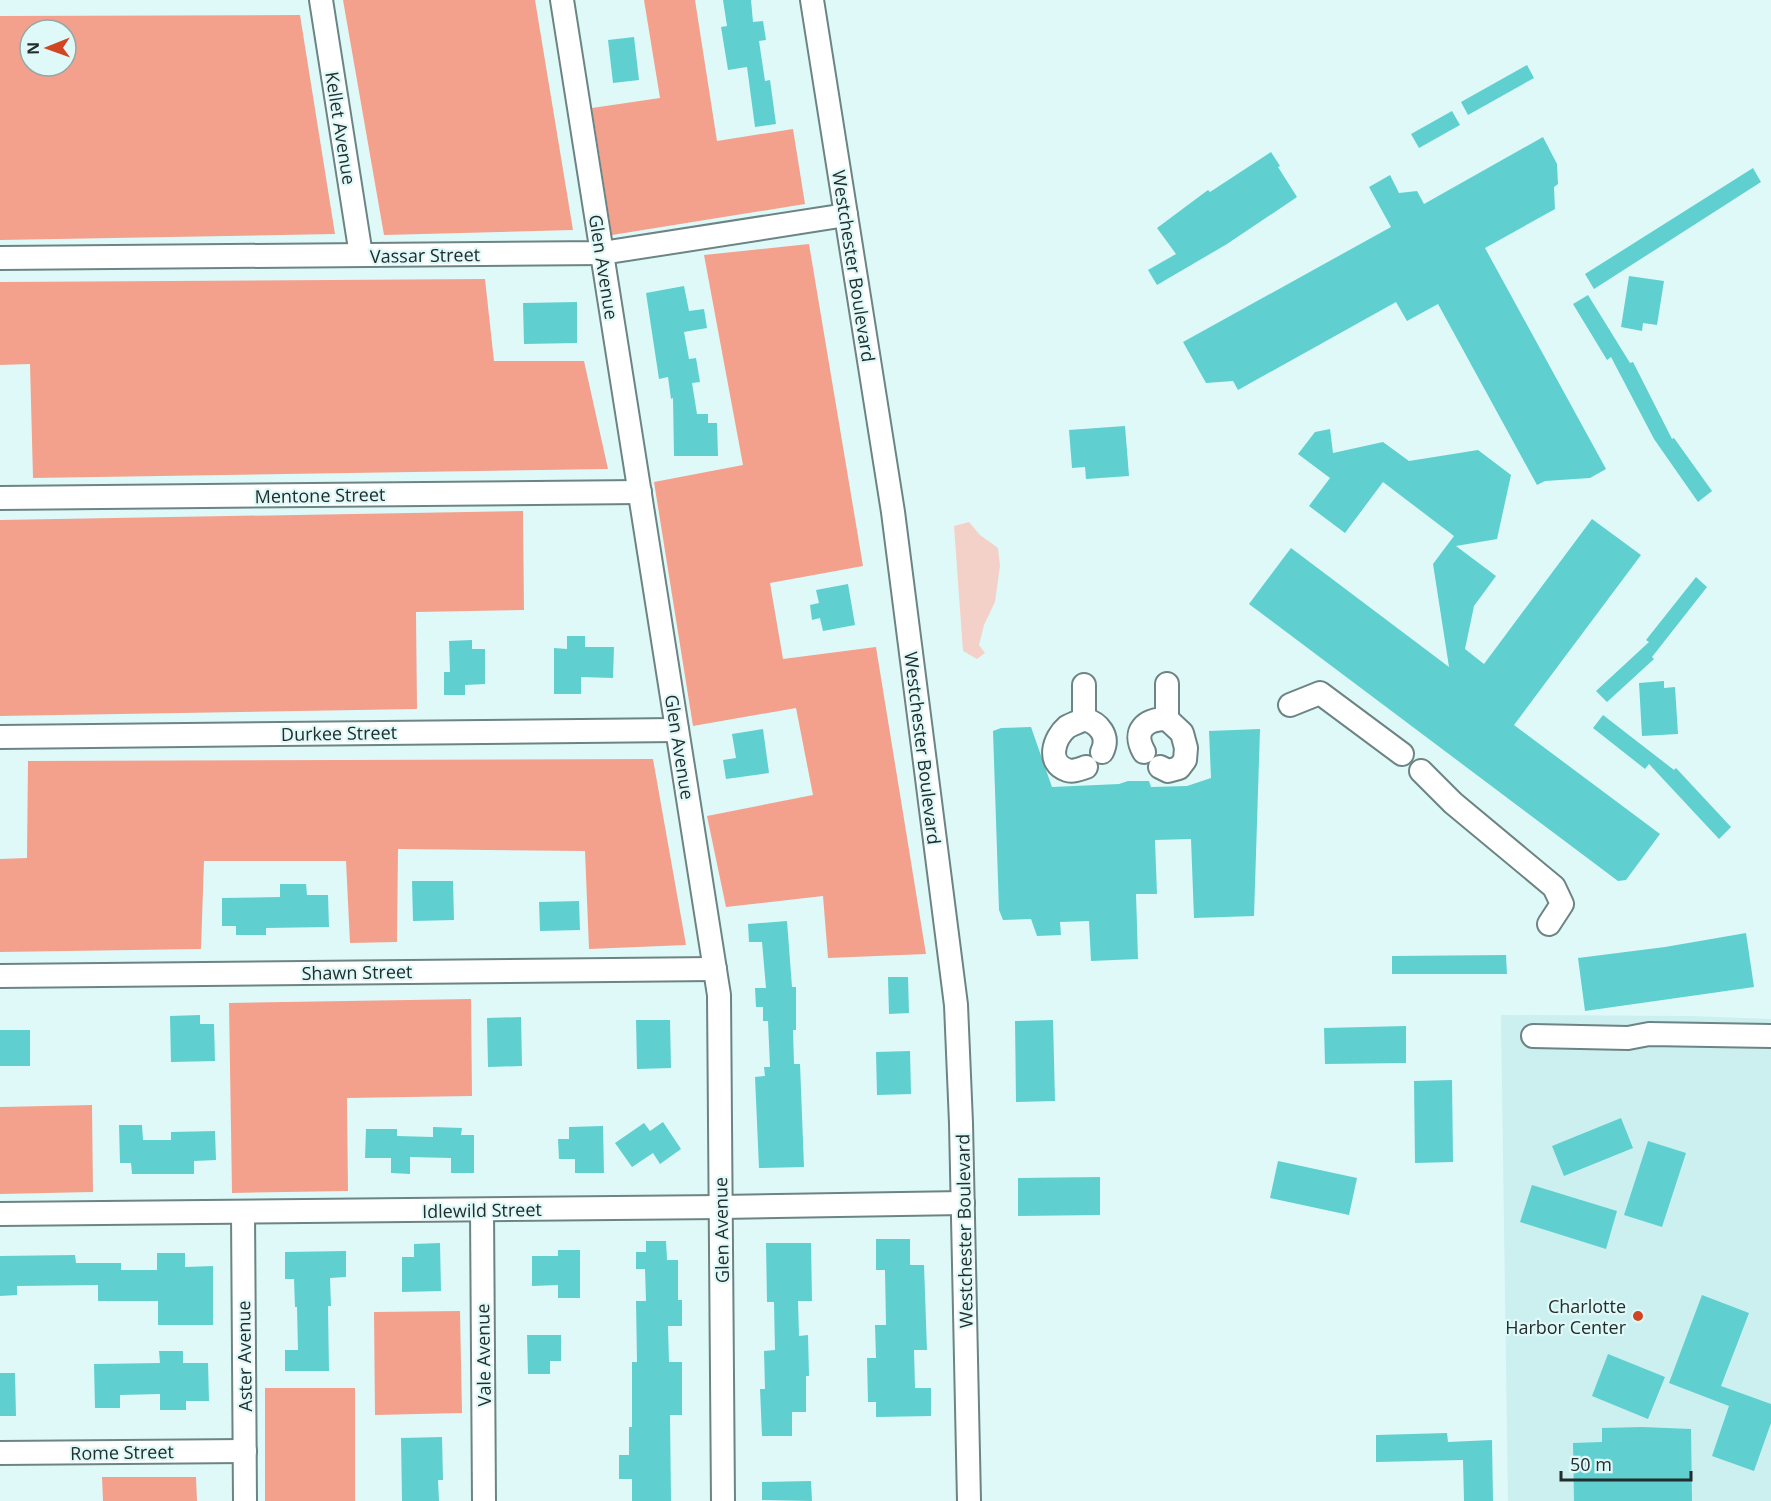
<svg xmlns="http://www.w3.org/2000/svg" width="1771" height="1501" font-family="'Open Sans',sans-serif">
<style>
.built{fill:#ccefef}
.forest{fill:#f3a18d;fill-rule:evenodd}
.water{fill:#f3d1c8}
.building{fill:#5fd0cf}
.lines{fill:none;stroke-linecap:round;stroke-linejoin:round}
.minor-casing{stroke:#6c8483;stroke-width:26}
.minor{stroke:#fff;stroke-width:22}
.poi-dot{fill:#d04623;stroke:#dff9f9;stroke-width:2}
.labels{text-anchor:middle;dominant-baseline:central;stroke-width:4.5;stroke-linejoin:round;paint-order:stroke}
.street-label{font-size:18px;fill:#232d2d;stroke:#dff9f9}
.poi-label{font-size:18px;fill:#232d2d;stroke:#dff9f9;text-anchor:end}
</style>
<rect width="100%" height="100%" fill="#dff9f9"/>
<polygon class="built" points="1501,1015 1689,1016 1771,1019 1771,1501 1508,1501"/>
<g class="forest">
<polygon points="343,0 535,0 573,230 384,235"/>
<polygon points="644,0 695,0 717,141 793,129 805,204 612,235 592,108 660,98"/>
<path d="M300 15 335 234 0 240V16ZM30 30H66V66H30Z"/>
<polygon points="809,244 863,566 770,583 783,659 876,647 926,954 828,958 823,896 726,907 707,816 813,795 796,708 693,726 654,482 743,465 704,255"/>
<polygon points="485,279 494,361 584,361 608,469 33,478 30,364 0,365 0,282"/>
<polygon points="523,511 524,610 416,612 417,709 0,716 0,520"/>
<polygon points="653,759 686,945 589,949 585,851 398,849 397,942 350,943 346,861 204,861 201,949 0,952 0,859 27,858 28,761"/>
<polygon points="471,999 472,1096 347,1098 348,1191 232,1193 229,1003"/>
<polygon points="92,1105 93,1192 0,1194 0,1107"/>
<polygon points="460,1311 462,1413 375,1415 374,1312"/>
<rect x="265" y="1388" width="90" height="113"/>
<polygon points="102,1477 196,1477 197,1501 103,1501"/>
</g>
<polygon class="water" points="969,522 980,535 998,548 1000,566 995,602 984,625 979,645 985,653 977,659 963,651 954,526"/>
<g class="building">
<polygon points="723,0 751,0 753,22 763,21 766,40 759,41 765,81 770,80 776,124 755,127 747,67 728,70 721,27 727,26"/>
<polygon points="634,37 639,80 613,83 608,40"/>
<polygon points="1527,65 1534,78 1468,115 1461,102"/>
<polygon points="1452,111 1460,125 1419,148 1411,134"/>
<polygon points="1543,137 1557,164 1558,184 1554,187 1555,209 1485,248 1606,469 1590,478 1545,481 1537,485 1438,304 1407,321 1396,302 1238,390 1233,381 1206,383 1183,342 1391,227 1369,187 1390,175 1399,193 1417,191 1424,204"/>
<polygon points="1271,152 1280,166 1278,167 1297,197 1227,244 1157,285 1148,270 1176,254 1157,228 1208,190 1210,192"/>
<polygon points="1753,168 1761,182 1594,289 1585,274"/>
<polygon points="1629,276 1664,281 1657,325 1643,323 1642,331 1621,327"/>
<polygon points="684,286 689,311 704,309 707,328 684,332 689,359 696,358 700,382 692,383 697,414 708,414 708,423 717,423 718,456 674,456 673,398 671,399 668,377 659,379 646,293"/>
<polygon points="1588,295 1630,363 1633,362 1672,439 1674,438 1712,491 1698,502 1654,439 1611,357 1607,360 1573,304"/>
<polygon points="577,302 577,343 524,344 523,303"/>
<polygon points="1125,426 1129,476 1086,479 1085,467 1072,468 1069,430"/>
<polygon points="1330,429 1333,453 1383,442 1409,461 1478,450 1511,475 1497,539 1456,546 1496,576 1474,606 1465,649 1484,664 1592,519 1641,555 1514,725 1660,834 1626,880 1618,881 1249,604 1291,548 1449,667 1433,564 1454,536 1383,482 1345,533 1309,506 1330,478 1298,454 1315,432"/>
<polygon points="1696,577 1707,587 1652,657 1654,659 1607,702 1596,691 1649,642 1646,640"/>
<polygon points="848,584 855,625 823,631 820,618 812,620 810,605 819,603 816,590"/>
<polygon points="567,636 585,636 585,647 614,647 613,678 581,677 581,694 554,694 554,648 567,649"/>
<polygon points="472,640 472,649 485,649 485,684 465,685 465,695 444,695 444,672 450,672 449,641"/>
<polygon points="1664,681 1664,688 1675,687 1678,734 1642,736 1639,683"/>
<polygon points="1603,715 1674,770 1676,768 1731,827 1719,839 1649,764 1645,769 1593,728"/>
<polygon points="1031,727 1052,787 1119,784 1128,781 1149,781 1151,787 1187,786 1211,778 1209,731 1260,729 1254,916 1194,918 1191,839 1155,840 1157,894 1136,894 1138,959 1091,961 1089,921 1060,922 1061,935 1037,936 1031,919 1003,920 999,910 993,731 1001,728"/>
<polygon points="763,729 769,773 726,779 723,760 736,758 732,734"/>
<polygon points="412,881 453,881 454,920 413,921"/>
<polygon points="280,884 306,884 307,895 328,895 329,927 266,928 266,935 236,935 236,926 222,926 222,898 280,897"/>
<polygon points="579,901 580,930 540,931 539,902"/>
<polygon points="787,921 792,987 796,987 796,1030 793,1030 794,1064 800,1064 804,1167 759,1168 755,1077 765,1076 764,1067 770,1067 768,1021 763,1021 763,1007 756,1007 755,988 766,988 762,942 749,942 748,924"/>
<polygon points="1746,933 1754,987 1585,1011 1578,958 1665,947"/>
<polygon points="1506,955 1507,974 1392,974 1392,956"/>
<polygon points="888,977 908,977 909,1013 889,1014"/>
<polygon points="200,1015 200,1024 214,1024 215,1061 171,1062 170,1016"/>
<polygon points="521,1017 522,1066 488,1067 487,1018"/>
<polygon points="636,1020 670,1020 671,1068 637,1069"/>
<polygon points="1053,1020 1055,1101 1016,1102 1015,1021"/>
<polygon points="1406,1026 1406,1063 1325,1064 1324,1028"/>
<rect x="0" y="1030" width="30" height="36"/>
<polygon points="910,1051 911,1094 877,1095 876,1052"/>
<polygon points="1452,1080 1453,1162 1415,1163 1414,1081"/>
<polygon points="1621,1118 1633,1148 1564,1176 1552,1146"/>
<polygon points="663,1122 681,1149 660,1164 653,1153 632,1167 615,1143 644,1123 650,1131"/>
<polygon points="119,1125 142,1125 143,1140 171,1140 171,1132 215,1131 216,1160 194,1161 194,1174 132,1174 131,1163 120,1163"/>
<polygon points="603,1126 604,1173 575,1173 575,1159 559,1159 558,1139 569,1139 569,1127"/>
<polygon points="433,1127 462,1128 461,1135 474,1135 474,1173 451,1173 451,1158 410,1157 410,1174 391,1173 391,1158 365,1158 366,1129 397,1129 397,1136 433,1137"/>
<polygon points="1648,1141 1686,1153 1662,1227 1624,1215"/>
<polygon points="1278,1161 1357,1178 1349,1215 1270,1198"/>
<polygon points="1100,1177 1100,1215 1018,1216 1018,1178"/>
<polygon points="1532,1185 1617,1211 1606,1249 1520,1222"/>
<polygon points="876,1239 910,1239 910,1265 924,1265 927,1350 914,1350 915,1388 931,1388 931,1416 876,1417 876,1402 868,1402 867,1358 876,1358 875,1325 886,1325 885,1270 876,1270"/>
<polygon points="646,1241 666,1241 667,1260 678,1260 678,1300 682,1300 682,1326 668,1326 669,1362 682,1362 682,1415 670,1415 671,1501 632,1501 632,1479 619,1479 619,1455 629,1455 629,1427 632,1427 632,1362 637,1362 636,1301 646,1301 645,1269 636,1269 636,1252 646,1252"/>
<polygon points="440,1243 441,1291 402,1292 402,1257 414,1257 414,1244"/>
<polygon points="766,1243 811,1243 812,1301 798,1301 799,1336 808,1335 809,1376 806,1376 806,1412 792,1412 792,1436 762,1436 760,1389 765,1389 764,1351 775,1350 774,1302 767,1302"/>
<polygon points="558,1250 580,1250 580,1298 558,1298 558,1285 532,1286 532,1256 558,1256"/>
<polygon points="346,1251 346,1277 330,1278 331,1306 328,1306 329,1371 285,1371 285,1350 298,1350 297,1307 295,1307 294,1279 285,1279 285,1252"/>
<polygon points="157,1253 185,1253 185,1267 213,1266 213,1325 158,1325 158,1301 98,1301 98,1285 17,1286 17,1295 0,1296 0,1256 75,1255 76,1263 121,1263 121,1270 157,1270"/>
<polygon points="1702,1295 1749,1313 1721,1386 1771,1404 1771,1423 1754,1471 1712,1456 1729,1406 1669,1383"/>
<polygon points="527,1335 561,1335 561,1361 550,1361 550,1374 528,1374"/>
<polygon points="159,1351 183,1351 183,1363 208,1363 209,1401 186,1401 186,1410 160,1410 160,1394 120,1395 120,1408 95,1408 94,1364 160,1363"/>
<polygon points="1608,1354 1665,1377 1648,1419 1592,1396"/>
<polygon points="0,1373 15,1373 16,1416 0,1416"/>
<polygon points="1642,1427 1691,1429 1692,1501 1574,1501 1573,1443 1602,1442 1602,1428"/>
<polygon points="1447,1433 1448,1442 1492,1440 1493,1501 1464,1501 1463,1460 1376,1462 1376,1435"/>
<polygon points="442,1437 443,1480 438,1480 439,1501 402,1501 401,1438"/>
<polygon points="811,1481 812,1501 762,1500 762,1482"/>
</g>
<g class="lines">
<defs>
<g id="minor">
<polyline points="321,0 361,255"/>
<polyline points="562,0 719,995 723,1501"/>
<polyline points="812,0 893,512 956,1005 961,1123 969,1501"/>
<polyline points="0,258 602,253 846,215"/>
<polyline points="0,498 640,492"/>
<path d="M1084 685V719C1079 722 1072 724 1067 727 1054 738 1046 763 1067 770 1073 772 1080 769 1086 767"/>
<polyline points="1290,705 1320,693 1402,754"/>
<path d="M1084 719C1099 723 1110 736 1102 752"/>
<polyline points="0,737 677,730"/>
<path d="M1144 752C1132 731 1145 719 1167 719V684"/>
<polyline points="1160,767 1168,771 1179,768 1185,760 1186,748 1182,733 1167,719"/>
<polyline points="1421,771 1453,803 1554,887 1562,904 1549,924"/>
<polyline points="0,976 715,969"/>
<polyline points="1533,1036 1628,1038 1649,1034 1771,1036"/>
<polyline points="482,1210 484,1501"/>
<polyline points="243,1212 245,1501"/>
<polyline points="0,1214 721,1207 963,1203"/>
<polyline points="0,1453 245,1451"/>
</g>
</defs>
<use href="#minor" class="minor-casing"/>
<use href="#minor" class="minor"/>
</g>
<circle class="poi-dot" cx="1638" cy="1316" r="6"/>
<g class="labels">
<g class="street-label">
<text transform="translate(341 128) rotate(81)">Kellet Avenue</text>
<text transform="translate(425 255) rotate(-1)">Vassar Street</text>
<text transform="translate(854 266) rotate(81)">Westchester Boulevard</text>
<text transform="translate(604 267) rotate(81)">Glen Avenue</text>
<text transform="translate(320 495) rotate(-1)">Mentone Street</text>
<text transform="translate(339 733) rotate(-1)">Durkee Street</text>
<text transform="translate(680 747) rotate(81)">Glen Avenue</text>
<text transform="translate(923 748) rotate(83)">Westchester Boulevard</text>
<text transform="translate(357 972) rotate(-1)">Shawn Street</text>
<text transform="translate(482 1210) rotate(-1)">Idlewild Street</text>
<text transform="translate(721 1230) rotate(-91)">Glen Avenue</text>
<text transform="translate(964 1231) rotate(-91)">Westchester Boulevard</text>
<text transform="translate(483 1355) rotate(-91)">Vale Avenue</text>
<text transform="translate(244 1356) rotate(-91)">Aster Avenue</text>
<text transform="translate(122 1452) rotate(-1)">Rome Street</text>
</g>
<g class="poi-label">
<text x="1626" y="1306">Charlotte<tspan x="1626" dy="21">Harbor Center</tspan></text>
</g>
</g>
<g transform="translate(48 48) rotate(269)"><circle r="28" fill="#dff9f9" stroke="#94a7a7" stroke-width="1.5"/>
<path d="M0-4.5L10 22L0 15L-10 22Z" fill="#d04623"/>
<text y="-9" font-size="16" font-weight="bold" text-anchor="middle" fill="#232d2d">N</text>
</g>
<path d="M1561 1471v9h130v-9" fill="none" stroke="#232d2d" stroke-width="3"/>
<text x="1570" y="1471" font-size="18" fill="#232d2d" stroke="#dff9f9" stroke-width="4.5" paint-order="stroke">50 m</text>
</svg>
